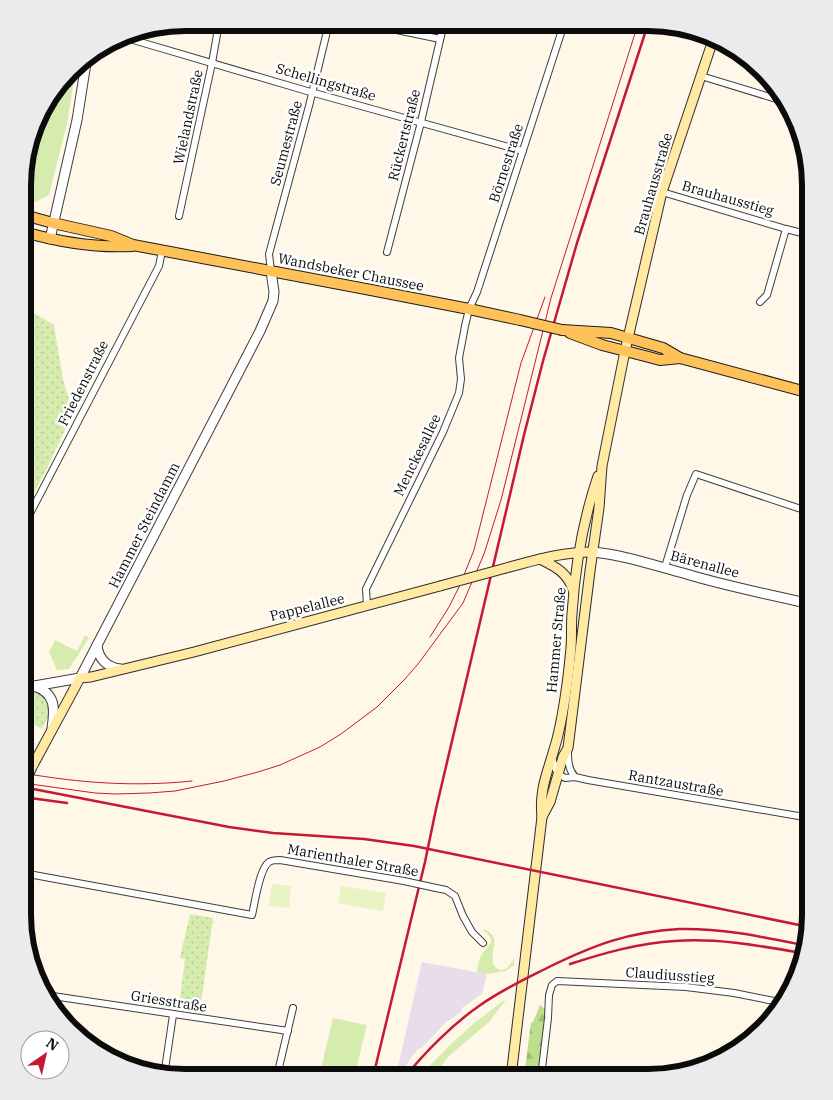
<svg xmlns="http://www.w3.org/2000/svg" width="833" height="1100" font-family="'IBM Plex Serif',serif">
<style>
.industrial{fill:#e8ddeb}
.grass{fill:#d6ecaf}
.forest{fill:url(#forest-firs)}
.park{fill:url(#park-dots)}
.pitch{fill:#e8f2c2}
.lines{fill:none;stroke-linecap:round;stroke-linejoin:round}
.minor-casing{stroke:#3e3e3e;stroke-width:8}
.tertiary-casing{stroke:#3e3e3e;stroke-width:11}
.secondary-casing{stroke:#2d2d2d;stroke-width:11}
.primary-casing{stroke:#1c1c1c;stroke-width:12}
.minor{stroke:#fff;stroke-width:6}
.tertiary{stroke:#fff;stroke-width:9}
.secondary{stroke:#ffe9a3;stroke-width:9}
.primary{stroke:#ffc258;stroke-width:10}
.tram{stroke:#c51936;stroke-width:1}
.rail{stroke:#c51936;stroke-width:2.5}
.minor-bridge-casing{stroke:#3e3e3e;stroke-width:8;stroke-linecap:butt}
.secondary-bridge-casing{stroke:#2d2d2d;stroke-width:11;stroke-linecap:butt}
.primary-bridge-casing{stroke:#1c1c1c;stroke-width:12;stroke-linecap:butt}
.minor-bridge{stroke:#fff;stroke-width:6}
.secondary-bridge{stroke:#ffe9a3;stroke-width:9}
.primary-bridge{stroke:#ffc258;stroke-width:10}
.labels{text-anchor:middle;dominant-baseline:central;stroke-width:5;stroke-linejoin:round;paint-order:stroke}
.street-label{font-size:14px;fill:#0b0b0b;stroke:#fff}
.rim{fill:none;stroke:#0b0b0b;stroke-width:6}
</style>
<defs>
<pattern id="forest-firs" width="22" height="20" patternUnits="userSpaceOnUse" patternTransform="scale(1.25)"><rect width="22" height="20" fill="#bcde8d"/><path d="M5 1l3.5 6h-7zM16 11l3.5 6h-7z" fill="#a0bd78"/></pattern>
<pattern id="park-dots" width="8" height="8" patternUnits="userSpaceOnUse" patternTransform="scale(1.25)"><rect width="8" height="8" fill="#d6ecaf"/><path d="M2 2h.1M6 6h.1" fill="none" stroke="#b6c995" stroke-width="1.8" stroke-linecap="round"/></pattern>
</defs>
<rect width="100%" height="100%" fill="#fff8e8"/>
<polygon class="industrial" points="422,962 487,974 482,994 463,1007 460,1013 445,1023 423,1047 417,1050 398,1076 396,1075"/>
<g class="grass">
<polygon points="76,65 68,119 49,195 36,202 24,198 24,167 44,104"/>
<polygon points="85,635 89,638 69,669 57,670 49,652 55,640 77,651"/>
<path d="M484 929C504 938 488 950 494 966 504 975 509 967 514 958V966H512L506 971 487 974 477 972C478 966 479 957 483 953 491 942 496 941 483 930Z"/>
<polygon points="507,998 490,1021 449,1056 433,1077 419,1077 449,1046 473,1024"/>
<polygon points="333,1018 367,1025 354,1077 319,1077"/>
</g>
<polygon class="forest" points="540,1005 546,1010 537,1077 524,1077 531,1023 533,1022"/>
<g class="park">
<polygon points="24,307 54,325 63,380 73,413 47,468 23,514"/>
<polygon points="33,691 38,692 47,698 50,713 42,729 33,724 23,746 23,692"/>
<polygon points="190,914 213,918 200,1010 179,1006 185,959 180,958"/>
</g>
<g class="pitch">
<polygon points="272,884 291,886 289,908 269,906"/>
<polygon points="341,886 386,893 383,911 338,903"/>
</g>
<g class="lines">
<defs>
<g id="minor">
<polyline points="363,23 440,39"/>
<polyline points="123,37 307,91 523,151"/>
<polyline points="701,76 783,101"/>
<polyline points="662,192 786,229 767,295 760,302"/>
<polyline points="179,216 212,63 219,23"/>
<polyline points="786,229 810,235"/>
<polyline points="387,252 420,126 444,23"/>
<polyline points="271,271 269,254 309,106 329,23"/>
<polyline points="23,527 159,266 162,251"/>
<polyline points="665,567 687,495 696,474 810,512"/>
<polyline points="367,606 366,589 443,432 459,393 461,379 459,358 465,326 469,309 477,292 564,24"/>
<path d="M568 750C568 760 568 769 575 777"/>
<polyline points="552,758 556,770 558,774 565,778 575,777 588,780 810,818"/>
<path d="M23 873 252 915C255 903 259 869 269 862 272 860 276 860 280 860L404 881"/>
<polyline points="436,888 446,890 455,896 463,916 472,932 483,943"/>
<polyline points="46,995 288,1031"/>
<polyline points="164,1076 173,1015"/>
<polyline points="277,1076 293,1008"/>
<polyline points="541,1077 548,1018 549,995 552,985 557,981 686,987 734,993 784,1003"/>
</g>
<g id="tertiary">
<polyline points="50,239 77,120 87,57"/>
<path d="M593 552C624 555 653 565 683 573 725 586 768 594 810 604"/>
<path d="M97 645C98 659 108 668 121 669"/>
<path d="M34 686C56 693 55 709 52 728"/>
<polyline points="23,688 80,678 260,331 273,301 274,292 271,271"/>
</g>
<g id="secondary">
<path d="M540 559C556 567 567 572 573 590"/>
<path d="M506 568C536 560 561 552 593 552"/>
<polyline points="32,767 80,678 91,677 194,652 440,586"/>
<polyline points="542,817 550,802 563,757 568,748 590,571 599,508 602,466 625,351 662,192 713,40"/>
<path d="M511 1077 542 817C539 788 548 772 555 746 558 737 560 726 562 716 566 694 569 671 571 648 572 637 571 625 572 614 575 567 583 520 598 476"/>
</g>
<g id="primary">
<polyline points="24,215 53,223 111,236 133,245 371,290 469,309 520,320"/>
<path d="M24 232C59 242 95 248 132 246"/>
<polyline points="562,330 611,333 663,348 680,358 810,393"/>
<polyline points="570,333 602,345 645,356 660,360 680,358"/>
</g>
</defs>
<use href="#minor" class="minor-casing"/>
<use href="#tertiary" class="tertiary-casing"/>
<use href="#secondary" class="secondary-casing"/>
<use href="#primary" class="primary-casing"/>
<use href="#minor" class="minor"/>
<use href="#tertiary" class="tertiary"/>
<use href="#secondary" class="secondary"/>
<use href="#primary" class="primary"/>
<g class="tram">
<polyline points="430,637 449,607 460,585 474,550 521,363 545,297"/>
<path d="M23 773C79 783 135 787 192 781"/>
<polyline points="23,783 95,793 116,794 149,793 175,791 224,781 258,772 280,765 320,747 341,734 377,707 405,679 418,664 463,603 484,554 501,500 551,298 638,24"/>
</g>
<g class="rail">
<polyline points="23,787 229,827 273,833 364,839 414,846 809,927"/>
<polyline points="23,797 67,803"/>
<path d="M570 964C604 953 639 943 675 941 715 938 756 945 796 952"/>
<polyline points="373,1077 425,862 436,809 524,435 543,361 577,243 648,24"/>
<path d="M405 1077C425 1052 453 1024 479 1006 501 990 525 979 549 967 594 945 628 932 679 929 721 928 763 937 803 945"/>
</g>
<defs>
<polyline id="minor-bridge" points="404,881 436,888"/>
<g id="secondary-bridge">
<polyline points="440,586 506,568"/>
<polyline points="23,787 32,767"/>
</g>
<polyline id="primary-bridge" points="520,320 562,330"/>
</defs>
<use href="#minor-bridge" class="minor-bridge-casing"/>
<use href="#secondary-bridge" class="secondary-bridge-casing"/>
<use href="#primary-bridge" class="primary-bridge-casing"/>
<use href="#minor-bridge" class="minor-bridge"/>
<use href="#secondary-bridge" class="secondary-bridge"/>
<use href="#primary-bridge" class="primary-bridge"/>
</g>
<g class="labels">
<g class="street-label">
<text transform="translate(326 82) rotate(16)">Schellingstraße</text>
<text transform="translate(188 117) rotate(-78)">Wielandstraße</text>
<text transform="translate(404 135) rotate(-76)">Rückertstraße</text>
<text transform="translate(286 143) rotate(-75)">Seumestraße</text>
<text transform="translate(506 163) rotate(-72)">Börnestraße</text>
<text transform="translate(653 184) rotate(-74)">Brauhausstraße</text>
<text transform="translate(728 198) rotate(16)">Brauhausstieg</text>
<text transform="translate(351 272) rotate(11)">Wandsbeker Chaussee</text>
<text transform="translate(83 383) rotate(-63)">Friedenstraße</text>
<text transform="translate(417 455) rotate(-64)">Menckesallee</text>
<text transform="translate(144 525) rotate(-63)">Hammer Steindamm</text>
<text transform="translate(705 564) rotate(15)">Bärenallee</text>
<text transform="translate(307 607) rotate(-14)">Pappelallee</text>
<text transform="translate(556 640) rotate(-85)">Hammer Straße</text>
<text transform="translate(676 783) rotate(10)">Rantzaustraße</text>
<text transform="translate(353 860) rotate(10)">Marienthaler Straße</text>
<text transform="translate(670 975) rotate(4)">Claudiusstieg</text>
<text transform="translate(169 1001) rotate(9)">Griesstraße</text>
</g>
</g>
<path d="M0 0H833V1100H0ZM185 31H648A154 154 0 0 1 802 185V915A154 154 0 0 1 648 1069H185A154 154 0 0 1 31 915V185A154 154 0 0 1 185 31Z" fill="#ebebeb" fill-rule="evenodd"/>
<path class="rim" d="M185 31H648A154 154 0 0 1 802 185V915A154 154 0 0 1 648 1069H185A154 154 0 0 1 31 915V185A154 154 0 0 1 185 31Z"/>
<g transform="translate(45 1055) rotate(34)"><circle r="24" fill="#ffffff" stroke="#9d9d9d"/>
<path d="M0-4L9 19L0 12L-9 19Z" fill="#c51936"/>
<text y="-8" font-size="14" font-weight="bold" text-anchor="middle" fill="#0b0b0b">N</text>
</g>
</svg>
